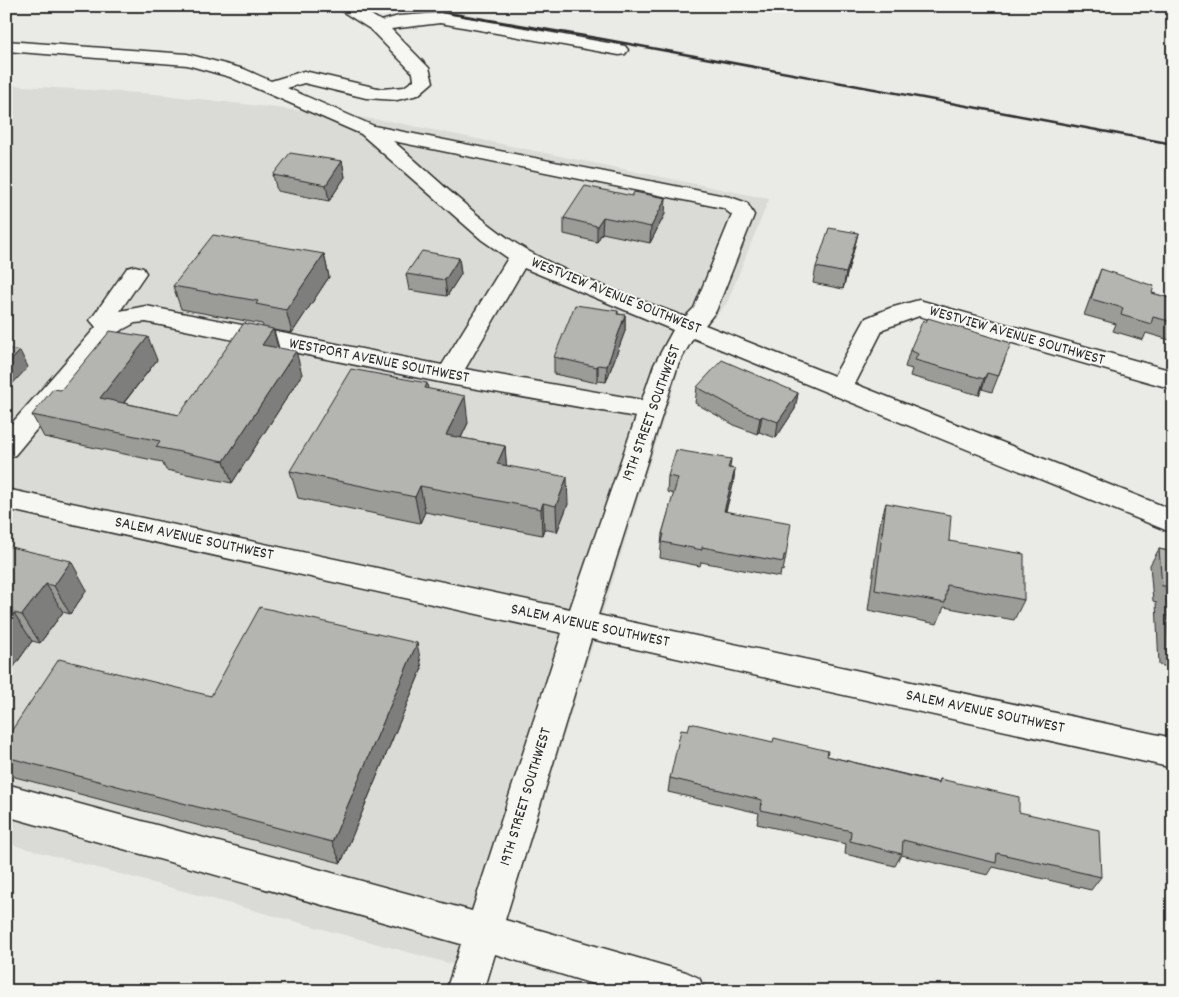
<svg xmlns="http://www.w3.org/2000/svg" width="1179" height="997" font-family="Dekko,sans-serif">
<style>
.built{fill:#dadad6}
.lines{fill:none;stroke-linecap:round;stroke-linejoin:round}
.minor-casing{stroke:#2b2b2b;stroke-width:3}
.minor{fill:#f6f6f2;fill-rule:evenodd}
.rail{stroke:#2b2b2b;stroke-width:2.5}
.wall{fill:#9b9b98;stroke:#2b2b2b}
.shaded-wall{fill:#7e7e7c;stroke:#2b2b2b}
.building{fill:#b4b4b1;stroke:#2b2b2b}
.labels{text-anchor:middle;dominant-baseline:central;stroke-width:4;stroke-linejoin:round;paint-order:stroke}
.street-label{font-size:16px;fill:#2b2b2b;stroke:#f6f6f2}
</style>
<rect width="100%" height="100%" fill="#eaeae6"/>
<filter id="ink" filterUnits="userSpaceOnUse"><feTurbulence type="fractalNoise" baseFrequency=".02" numOctaves="2"/><feDisplacementMap in="SourceGraphic" scale="10" xChannelSelector="R" yChannelSelector="G"/><feConvolveMatrix kernelMatrix="1 2 1 2 8 2 1 2 1" color-interpolation-filters="sRGB"/></filter>
<g filter="url(#ink)">
<polygon class="built" points="6,85 155,94 389,121 769,199 727,303 685,351 489,974 6,843"/>
<g class="lines">
<defs>
<path id="minor" d="M334 6H357L381 21 399 16 440 13 625 46 628 50 625 54 619 55 440 23 391 29 429 68 433 82 418 95 397 100 366 98 304 83 287 88 374 126 730 197 747 203 754 215 716 311 705 325 834 376 866 318 890 308 919 300 1173 371V389L919 316 883 329 855 384 1173 510V533L693 338 678 365 598 615 1173 738V768L591 639 505 920 686 972 699 978 705 991H616L495 954 484 991H446L461 944 6 816V784L472 911 562 633 6 509V489L570 609 636 417 449 384 146 322 135 323 118 332 15 455 6 458V430L96 327 90 320 94 315 127 268 135 266 143 268 146 273 120 311 146 306 442 365 508 258 482 240 361 134 230 77 187 65 6 51V41L187 54 244 69 271 81 304 71 382 89 404 87 414 80 413 73 370 29ZM393 141 723 208 732 215 694 308 685 317C633 297 578 279 530 252 484 226 434 176 393 141ZM524 268 673 330 654 365 642 400 465 369Z"/>
</defs>
<use href="#minor" class="minor-casing"/>
<use href="#minor" class="minor"/>
<polyline class="rail" points="407,6 602,39 1173,144"/>
</g>
<g class="wall">
<polygon points="342,161 345,177 329,201 277,191 273,175"/>
<polygon points="665,214 650,243 602,233 597,242 564,234 564,218"/>
<polygon points="858,233 854,249 843,289 813,283 816,267"/>
<polygon points="324,254 329,277 292,333 274,330 279,348 302,374 232,483 166,470 162,462 44,437 32,415 61,390 157,360 124,403 179,415 263,326 262,324 181,309 173,286"/>
<polygon points="459,258 461,274 447,296 409,290 406,274"/>
<polygon points="1101,269 1152,293 1173,299 1173,341 1146,333 1143,340 1113,331 1116,324 1084,315 1095,285"/>
<polygon points="618,311 618,314 625,315 625,331 606,382 598,381 597,383 554,374 554,357"/>
<polygon points="910,350 1005,359 992,392 982,389 979,395 910,376 912,369 905,367"/>
<polygon points="427,383 428,389 468,423 461,438 505,446 506,465 568,504 557,532 544,529 542,535 425,512 420,523 298,498 290,471"/>
<polygon points="697,387 798,393 795,409 776,438 759,432 757,434 736,426 695,403"/>
<polygon points="731,459 730,468 735,469 733,485 726,511 786,555 783,571 781,570 780,577 701,562 700,566 660,558 662,534 674,494 667,492 668,476"/>
<polygon points="886,503 949,541 1024,600 1014,620 944,607 937,624 868,610 880,524"/>
<polygon points="6,546 87,590 70,614 63,612 40,643 32,641 6,678"/>
<polygon points="1159,549 1173,552 1173,668 1159,665 1156,602 1153,601 1150,565"/>
<polygon points="422,668 341,863 15,777 6,767 6,739 211,696"/>
<polygon points="688,731 827,756 938,782 940,779 1019,812 1101,877 1091,890 993,867 988,875 901,855 895,866 845,854 846,844 757,824 759,813 668,792 670,778"/>
</g>
<g class="shaded-wall">
<polygon points="342,161 345,177 329,201 326,185"/>
<polygon points="666,198 665,214 650,243 651,227"/>
<polygon points="603,217 602,233 597,242 597,226"/>
<polygon points="858,233 854,249 843,289 846,273"/>
<polygon points="324,254 329,277 292,333 286,310"/>
<polygon points="459,258 461,274 447,296 445,280"/>
<polygon points="625,315 625,331 606,382 607,366"/>
<polygon points="273,329 279,351 262,345"/>
<polygon points="148,337 157,360 110,420 100,398"/>
<polygon points="20,351 28,367 6,391 6,366"/>
<polygon points="296,351 302,374 232,483 224,461"/>
<polygon points="598,365 598,381 597,383 597,367"/>
<polygon points="987,373 982,389 979,395 984,379"/>
<polygon points="798,393 795,409 776,438 778,422"/>
<polygon points="465,396 468,423 449,462 446,435"/>
<polygon points="762,416 759,432 757,434 760,418"/>
<polygon points="505,446 507,473 497,464"/>
<polygon points="735,469 733,485 721,526 724,511"/>
<polygon points="567,477 568,504 557,532 556,506"/>
<polygon points="420,486 425,512 420,523 415,497"/>
<polygon points="543,503 544,529 542,535 541,509"/>
<polygon points="71,561 87,590 70,614 54,586"/>
<polygon points="46,584 63,612 40,643 22,615"/>
<polygon points="14,613 32,641 6,678 6,623"/>
<polygon points="417,643 422,668 341,863 332,842"/>
</g>
<g class="building">
<polygon points="290,153 342,161 326,185 273,175"/>
<polygon points="585,186 632,196 634,192 666,198 651,227 603,217 597,226 564,218"/>
<polygon points="829,228 858,233 846,273 816,267"/>
<polygon points="213,235 324,254 286,310 256,304 258,301 173,286"/>
<polygon points="422,251 459,258 445,280 406,274"/>
<polygon points="1101,269 1154,286 1152,293 1173,299 1173,322 1153,317 1151,324 1121,315 1123,308 1091,299"/>
<polygon points="575,305 618,311 617,314 625,315 607,366 598,365 597,367 554,357"/>
<polygon points="928,318 1011,343 998,376 987,373 984,379 915,360 918,354 910,350 923,320 926,322"/>
<polygon points="244,323 273,329 262,345 296,351 224,461 156,447 160,441 32,415 53,389 61,390 110,331 148,337 100,398 179,415"/>
<polygon points="6,348 20,351 6,366"/>
<polygon points="722,360 798,393 778,422 762,416 760,418 739,410 697,387"/>
<polygon points="351,369 427,383 425,388 465,396 446,435 505,446 497,464 567,477 556,506 543,503 541,509 420,486 415,497 290,471"/>
<polygon points="676,450 731,459 728,468 735,469 724,511 791,523 786,555 784,555 783,562 702,547 702,550 662,542 664,534 662,534 678,478 668,476"/>
<polygon points="886,503 951,515 949,541 1024,554 1024,600 947,585 945,603 875,590"/>
<polygon points="6,546 71,561 54,586 46,584 22,615 14,613 6,623"/>
<polygon points="1159,549 1173,552 1173,651 1169,650 1166,586 1162,586"/>
<polygon points="260,607 417,643 332,842 6,757 6,739 59,659 211,696"/>
<polygon points="690,723 773,742 774,738 828,751 827,756 939,783 940,779 1019,797 1019,812 1099,830 1101,877 997,853 996,863 903,840 902,854 850,841 851,831 761,810 762,800 670,778 681,730 688,731"/>
</g>
</g>
<g class="labels">
<g class="street-label">
<text transform="translate(616 296) rotate(22)">WESTVIEW AVENUE SOUTHWEST</text>
<text transform="translate(1017 336) rotate(16)">WESTVIEW AVENUE SOUTHWEST</text>
<text transform="translate(379 361) rotate(11)">WESTPORT AVENUE SOUTHWEST</text>
<text transform="translate(652 413) rotate(-70)">19TH STREET SOUTHWEST</text>
<text transform="translate(194 539) rotate(12)">SALEM AVENUE SOUTHWEST</text>
<text transform="translate(590 626) rotate(12)">SALEM AVENUE SOUTHWEST</text>
<text transform="translate(985 712) rotate(12)">SALEM AVENUE SOUTHWEST</text>
<text transform="translate(526 797) rotate(-73)">19TH STREET SOUTHWEST</text>
</g>
</g>
<rect width="1179" height="997" fill="none" stroke="#f6f6f2" stroke-width="25"/>
<rect x="12" y="12" width="1154" height="972" fill="none" stroke="#2b2b2b" stroke-width="2" filter="url(#ink)"/>
</svg>
